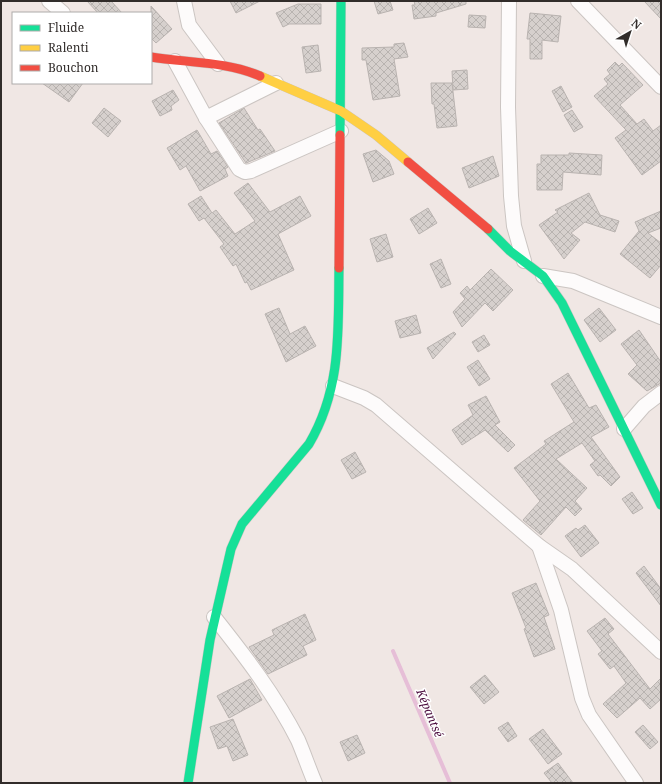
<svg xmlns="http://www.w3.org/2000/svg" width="662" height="784" font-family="'Noto Serif',serif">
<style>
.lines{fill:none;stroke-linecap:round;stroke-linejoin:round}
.stream{stroke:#e6bed7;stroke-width:4}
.building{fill:url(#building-cross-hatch);stroke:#b9b3b0}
.street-casing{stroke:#cbc5c2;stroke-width:16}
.fast-casing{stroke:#cbc5c2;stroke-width:10}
.slow-casing{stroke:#cbc5c2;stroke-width:10}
.jam-casing{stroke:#cbc5c2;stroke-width:10}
.street{stroke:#fdfbfb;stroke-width:14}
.fast{stroke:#16e098;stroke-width:9}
.slow{stroke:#ffcf43;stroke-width:9}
.jam{stroke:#f24e42;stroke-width:9}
.labels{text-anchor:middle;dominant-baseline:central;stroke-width:3;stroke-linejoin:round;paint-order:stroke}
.water-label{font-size:12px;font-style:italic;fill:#4d0f40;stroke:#fff}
</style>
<defs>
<pattern id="building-cross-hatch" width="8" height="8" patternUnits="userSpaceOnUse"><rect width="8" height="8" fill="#d6d0cd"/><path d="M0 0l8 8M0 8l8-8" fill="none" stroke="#b8b3b0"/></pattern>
</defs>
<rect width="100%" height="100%" fill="#f0e7e4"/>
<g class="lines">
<polyline class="stream" points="393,651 450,783"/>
</g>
<g class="building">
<polygon points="87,1 111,1 122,13 98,13"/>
<polygon points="230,1 260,1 236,13"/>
<polygon points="374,1 390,1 393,10 378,14"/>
<polygon points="414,1 466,1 466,4 436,13 436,16 414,19 412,5 415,5"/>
<polygon points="644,1 661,1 661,19"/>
<polygon points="298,4 321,4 321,24 289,24 283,27 276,13"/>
<polygon points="151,6 172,29 156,43 151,38"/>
<polygon points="530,13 561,16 558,42 542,40 542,59 530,59 530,39 527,39"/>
<polygon points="469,15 486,16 485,28 468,27"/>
<polygon points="404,43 408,57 394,59 400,96 373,100 366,60 362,60 362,48 394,47 394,44"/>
<polygon points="318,45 321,71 306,73 302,47"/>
<polygon points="615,62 619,66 622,63 643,85 620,105 637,124 644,119 653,131 661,125 661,161 642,175 615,138 626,130 594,96 608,84 604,79 610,74 607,70"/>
<polygon points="467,70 468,89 453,90 452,71"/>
<polygon points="42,83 83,83 69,102"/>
<polygon points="431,83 452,83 457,126 437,128 434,104 432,104"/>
<polygon points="561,86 572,107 563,112 552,91"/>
<polygon points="173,90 179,100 171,106 172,110 160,116 152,101"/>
<polygon points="104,108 121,121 108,137 92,123"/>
<polygon points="244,108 258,130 260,129 275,151 246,163 219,123"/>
<polygon points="572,110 583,127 574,132 564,115"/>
<polygon points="197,130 211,154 217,151 228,167 225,169 228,176 200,191 186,166 180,170 167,148"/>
<polygon points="376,150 389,161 394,174 373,182 363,154"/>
<polygon points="569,153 602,155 601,175 563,172 562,190 537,190 537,164 541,164 541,155 569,155"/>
<polygon points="493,156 499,176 469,188 462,168"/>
<polygon points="248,183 270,212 300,196 311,216 278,234 294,270 251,290 247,282 245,283 236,264 233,266 220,247 224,244 204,218 199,221 188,204 201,196 212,213 216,210 235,234 255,221 234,193"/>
<polygon points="589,193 600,215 619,221 615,232 585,222 571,233 580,240 564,259 539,225 558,212 555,210"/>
<polygon points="428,208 437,223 419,234 410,219"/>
<polygon points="661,211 661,228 648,233 661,243 661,265 650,278 620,254 639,231 635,222"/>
<polygon points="386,234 393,257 377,262 370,239"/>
<polygon points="441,259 451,284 441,288 430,264"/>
<polygon points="491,269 513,290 493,311 485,303 462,327 453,312 465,299 460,293 467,286 470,290"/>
<polygon points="279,308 290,334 305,326 316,346 286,362 265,314"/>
<polygon points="599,308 616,330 600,342 584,320"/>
<polygon points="416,315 421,333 400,338 395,321"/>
<polygon points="639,330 661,362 661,383 647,391 628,374 637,365 621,344"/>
<polygon points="454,332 456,334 433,359 427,348"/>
<polygon points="484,335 490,345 478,352 472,342"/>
<polygon points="478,360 490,379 479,386 467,367"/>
<polygon points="568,373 589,408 596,405 609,427 591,437 620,477 611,486 600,475 598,476 590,465 595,461 582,443 556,459 587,488 575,501 582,509 575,516 566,507 541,535 523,520 540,501 514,468 546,444 544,441 574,422 551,384"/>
<polygon points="486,396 500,422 495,425 515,445 508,452 485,430 462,445 452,430 473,415 468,405"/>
<polygon points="355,452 366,472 352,479 341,460"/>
<polygon points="632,492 643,508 633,514 622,499"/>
<polygon points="585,525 599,543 581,557 565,536 576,528 578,530"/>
<polygon points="644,566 661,589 661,606 636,573"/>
<polygon points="536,583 549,615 544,617 555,649 534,657 524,629 526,628 512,593"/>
<polygon points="305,614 316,640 303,646 307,655 268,674 249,647 274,635 272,630"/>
<polygon points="605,618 614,629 608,634 650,689 661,678 661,699 650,709 640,698 617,718 603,704 626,683 614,666 610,669 598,654 602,651 587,631"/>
<polygon points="485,675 499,692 484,704 470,687"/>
<polygon points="250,679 262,700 229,718 217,696"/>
<polygon points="233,719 248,755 233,761 227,746 218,749 210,727"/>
<polygon points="508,722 517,736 508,742 498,728"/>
<polygon points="643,725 658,742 650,749 635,732"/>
<polygon points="543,729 562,754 548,764 529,739"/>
<polygon points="357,735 365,753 348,761 340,742"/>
<polygon points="558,763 573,783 552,783 544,773"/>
</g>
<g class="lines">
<defs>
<g id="street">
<polyline points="49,1 63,13"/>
<polyline points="184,1 189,25 218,64"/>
<polyline points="509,1 508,107 511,196 514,226 524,261"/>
<polyline points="578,1 661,87"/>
<polyline points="175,61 206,118 239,169 245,172 251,171 341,131"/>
<polyline points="206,118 276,83"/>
<polyline points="543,276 573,281 661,317"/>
<polyline points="333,386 364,398 376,405 539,546 572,569 661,652"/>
<polyline points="624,429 644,406 661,393"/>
<polyline points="539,546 561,610 582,698 589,715 636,783"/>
<path d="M214 617C245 656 275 695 298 740 304 754 309 769 315 783"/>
</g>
<g id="fast">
<polyline points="340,135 341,1"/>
<polyline points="488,229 510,251 543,276 562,303 661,505"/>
<path d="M188 783 210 640 231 549 242 524 309 444C342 388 338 331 339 268"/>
</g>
<polyline id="slow" points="260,76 341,111 376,135 408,162"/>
<g id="jam">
<path d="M151 57C187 63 225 61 260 76"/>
<polyline points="408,162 488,229"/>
<polyline points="339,268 340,135"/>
</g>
</defs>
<use href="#street" class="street-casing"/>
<use href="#fast" class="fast-casing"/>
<use href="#slow" class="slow-casing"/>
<use href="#jam" class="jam-casing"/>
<use href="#street" class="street"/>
<use href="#fast" class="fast"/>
<use href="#slow" class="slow"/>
<use href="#jam" class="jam"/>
</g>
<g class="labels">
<g class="water-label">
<text transform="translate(430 713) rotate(67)">Képantsé</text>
</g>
</g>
<rect width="662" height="784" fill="none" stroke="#312c2a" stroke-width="4"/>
<rect x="12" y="12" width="140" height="72" fill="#ffffff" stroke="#adabaa"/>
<rect x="20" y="25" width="20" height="6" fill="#16e098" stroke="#adabaa"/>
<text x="48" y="32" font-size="12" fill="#312c2a">Fluide</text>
<rect x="20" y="45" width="20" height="6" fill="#ffcf43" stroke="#adabaa"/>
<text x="48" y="52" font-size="12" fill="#312c2a">Ralenti</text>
<rect x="20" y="65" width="20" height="6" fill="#f24e42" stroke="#adabaa"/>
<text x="48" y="72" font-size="12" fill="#312c2a">Bouchon</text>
<g transform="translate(630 32) rotate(39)" stroke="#ffffff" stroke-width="3" paint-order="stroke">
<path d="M0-3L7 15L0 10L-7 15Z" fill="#312c2a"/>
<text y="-6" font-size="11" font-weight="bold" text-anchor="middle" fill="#312c2a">N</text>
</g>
</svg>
